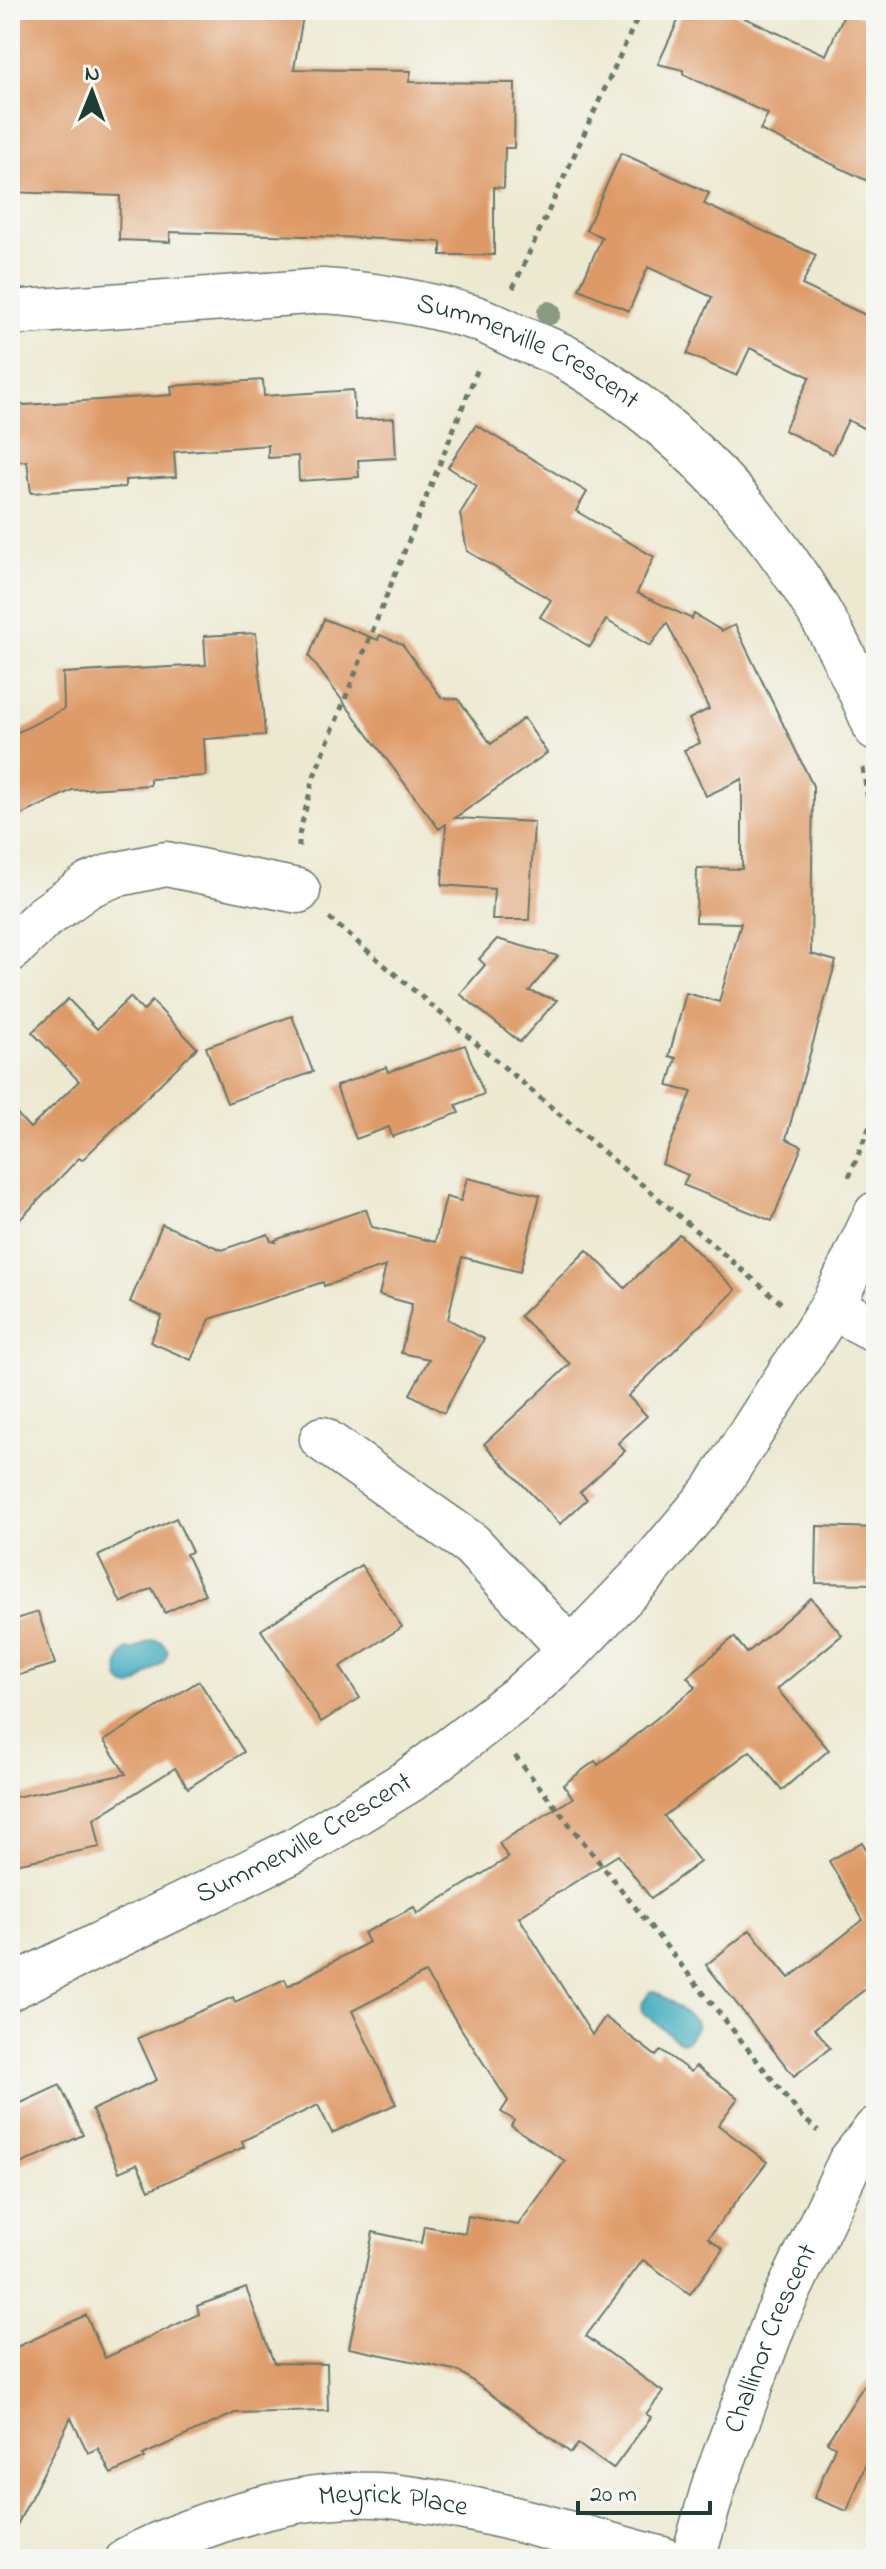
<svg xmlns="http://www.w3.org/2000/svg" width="886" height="2569" font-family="'Indie Flower',sans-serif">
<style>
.water{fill:#40acbf;stroke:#30747a;stroke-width:2}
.building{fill:#de9a66}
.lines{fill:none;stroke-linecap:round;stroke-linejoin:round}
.minor-casing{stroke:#67796b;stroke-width:47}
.path{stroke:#67796b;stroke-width:5;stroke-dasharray:6 6;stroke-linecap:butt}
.minor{stroke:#fff;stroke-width:44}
.tree{fill:#899a83}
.labels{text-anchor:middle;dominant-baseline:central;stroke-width:6;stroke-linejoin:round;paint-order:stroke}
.street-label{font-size:28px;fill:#1f3d34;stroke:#f6f6f2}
</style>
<rect width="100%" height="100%" fill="#f6f6f2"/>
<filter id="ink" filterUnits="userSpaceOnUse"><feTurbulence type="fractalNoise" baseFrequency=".0125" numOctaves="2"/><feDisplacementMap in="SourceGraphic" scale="16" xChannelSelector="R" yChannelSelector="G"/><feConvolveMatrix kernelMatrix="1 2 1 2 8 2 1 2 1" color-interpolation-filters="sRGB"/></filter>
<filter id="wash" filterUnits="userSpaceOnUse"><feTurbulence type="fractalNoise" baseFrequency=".006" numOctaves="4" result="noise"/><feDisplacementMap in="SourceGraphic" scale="32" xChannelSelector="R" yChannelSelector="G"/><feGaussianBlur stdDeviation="1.8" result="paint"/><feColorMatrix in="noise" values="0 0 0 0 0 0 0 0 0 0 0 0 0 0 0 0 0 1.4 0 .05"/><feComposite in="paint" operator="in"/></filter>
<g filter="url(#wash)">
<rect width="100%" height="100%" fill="#ede9d1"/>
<g class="water">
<path d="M152 1640C160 1640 164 1643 168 1651 165 1662 161 1664 152 1671 147 1674 142 1681 137 1684 116 1696 113 1662 127 1649H135Z"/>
<polygon points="656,1991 696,2021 696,2028 687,2041 680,2042 642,2012 641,2005 650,1992"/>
</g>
<g id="blocks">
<g class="building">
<polygon points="10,10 304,10 294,69 411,71 409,82 515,83 514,148 505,148 504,188 494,187 494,255 441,255 441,242 340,237 170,232 170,242 119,240 120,196 10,192"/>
<polygon points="683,10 727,10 826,55 846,10 876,22 876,185 760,130 768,114 683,74 683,70 658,64"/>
<polygon points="621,153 709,193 704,204 816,255 802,285 876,320 876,435 848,420 832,454 784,430 810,377 750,348 737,376 687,354 712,297 648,267 629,311 579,289 602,237 586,230"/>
<polygon points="263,380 264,396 353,390 355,420 394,418 396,458 358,460 359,477 299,481 298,456 268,458 268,445 174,452 176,477 125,480 125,487 31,493 27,461 10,462 10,406 172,395 171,386"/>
<polygon points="476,425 587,492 576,511 654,557 637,593 692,619 694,614 722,631 735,625 813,786 811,954 836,961 786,1139 802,1146 772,1221 683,1185 688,1175 662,1164 692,1092 668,1086 676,1058 669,1056 686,993 719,1002 741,923 696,922 697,868 742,869 742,779 706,796 684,750 700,743 689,719 709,709 667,623 650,646 606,620 590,647 540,617 551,600 467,551 460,514 477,486 448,467"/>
<polygon points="324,619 378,640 380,635 402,644 442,698 458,699 491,744 524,718 547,753 455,818 534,822 529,920 492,920 494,889 442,885 446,824 439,829 309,656"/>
<polygon points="256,633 265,735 204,739 206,776 150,779 150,785 72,790 10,821 10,736 64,709 63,673 206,665 204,636"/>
<polygon points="497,939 558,956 529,991 557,1000 520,1042 460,994 485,965 479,959"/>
<polygon points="130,997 143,1011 152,1001 197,1048 82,1160 79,1158 10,1230 10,1107 30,1128 79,1081 32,1032 68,999 97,1029"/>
<polygon points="292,1016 313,1072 227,1103 206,1047"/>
<polygon points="465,1045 484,1094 456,1105 459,1113 392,1137 389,1127 356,1139 336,1086 386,1067 388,1072"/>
<polygon points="467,1178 540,1195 520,1272 462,1257 448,1319 484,1339 444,1413 410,1394 429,1359 401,1353 412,1304 379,1295 386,1266 324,1286 323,1282 210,1319 191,1360 150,1342 162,1316 130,1302 162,1224 222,1250 268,1234 271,1241 276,1242 275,1240 366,1209 372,1227 435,1242 446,1197 461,1201"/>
<polygon points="679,1234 736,1290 628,1396 647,1416 618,1443 625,1451 580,1492 587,1499 560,1524 484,1444 570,1364 520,1316 587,1250 625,1288"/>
<polygon points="176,1518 192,1552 186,1554 205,1594 165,1613 152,1588 121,1603 98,1556"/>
<polygon points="817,1526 876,1528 876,1584 816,1583"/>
<polygon points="361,1565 402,1627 340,1667 360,1698 321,1722 261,1630"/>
<polygon points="811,1598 842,1635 777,1689 829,1750 782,1790 750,1751 664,1816 700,1862 651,1898 618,1855 519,1917 592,2035 605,2017 656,2056 661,2050 691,2072 696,2066 738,2098 718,2125 767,2162 708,2238 723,2249 690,2294 643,2260 586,2336 663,2392 646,2414 651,2417 613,2469 578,2444 571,2453 459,2371 349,2348 373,2232 421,2243 424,2226 465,2233 468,2216 518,2225 565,2161 511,2126 514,2120 501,2112 508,2101 425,1973 352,2011 396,2104 332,2133 318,2105 242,2141 244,2147 149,2190 137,2164 119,2172 92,2110 157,2080 138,2038 233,1997 235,2002 285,1979 288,1986 369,1942 364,1933 414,1907 417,1914 508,1858 499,1843 573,1798 563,1785 595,1761 598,1765 696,1687 687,1677 734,1637 747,1653"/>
<polygon points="38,1612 55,1664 10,1678 10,1621"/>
<polygon points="199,1681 244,1752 188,1788 175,1768 94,1819 100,1847 10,1865 10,1798 126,1774 104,1741"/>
<polygon points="862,1842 876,1866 876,1981 815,2028 830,2048 794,2076 706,1965 750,1930 789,1978 863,1920 829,1861"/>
<polygon points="60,2085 83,2135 10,2169 10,2108"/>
<polygon points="246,2288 274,2363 327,2364 328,2411 235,2413 143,2455 145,2458 111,2474 98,2448 88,2453 71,2418 10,2539 10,2350 86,2315 105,2358 199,2314 197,2306"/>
<polygon points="876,2367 876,2470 866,2464 847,2511 814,2498 835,2447 827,2442"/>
</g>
</g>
</g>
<g filter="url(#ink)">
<use href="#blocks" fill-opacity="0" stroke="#67796b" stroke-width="2"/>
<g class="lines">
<defs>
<g id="minor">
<path id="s1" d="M10 313 323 291C373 294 424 303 472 317 489 322 506 332 522 339 539 346 557 352 572 361 715 447 814 574 876 728"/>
<polyline points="10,950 43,918 89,885 114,875 166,864 298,891"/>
<polyline points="832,1307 876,1330"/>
<polyline points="322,1439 471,1544 571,1650"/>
<path id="s2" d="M10 1988 295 1850 410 1780 519 1697 571 1650 644 1574 713 1492 832 1307 876 1214"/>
<path id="s3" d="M128 2559C202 2521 306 2488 390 2496 483 2506 572 2535 662 2559"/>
<path id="s4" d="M693 2559 715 2482 776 2318 850 2162 876 2129"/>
</g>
</defs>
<use href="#minor" class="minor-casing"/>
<g class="path">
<polyline points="513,288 641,10"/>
<polyline points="863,768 876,852"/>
<polyline points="299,847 299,835 314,776 479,366"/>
<polyline points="329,918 781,1303"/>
<polyline points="849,1177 876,1111"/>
<polyline points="515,1756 802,2117 818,2131"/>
</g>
<use href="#minor" class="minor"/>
</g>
<circle class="tree" cx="549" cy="313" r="12"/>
</g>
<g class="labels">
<g class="street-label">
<text stroke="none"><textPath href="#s1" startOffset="530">Summerville Crescent</textPath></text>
<text stroke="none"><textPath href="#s2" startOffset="330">Summerville Crescent</textPath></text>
<text stroke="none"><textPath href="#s4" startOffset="234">Challinor Crescent</textPath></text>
<text stroke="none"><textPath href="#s3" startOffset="276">Meyrick Place</textPath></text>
</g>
</g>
<rect width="886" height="2569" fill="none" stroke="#f6f6f2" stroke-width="40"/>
<g transform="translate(92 92) rotate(1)" stroke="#f6f6f2" stroke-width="6" paint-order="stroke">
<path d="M0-6L14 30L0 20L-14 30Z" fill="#1f3d34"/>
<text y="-12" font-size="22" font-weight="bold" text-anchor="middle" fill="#1f3d34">N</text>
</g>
<path d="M578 2501v12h132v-12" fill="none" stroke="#1f3d34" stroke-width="4"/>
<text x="590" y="2501" font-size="24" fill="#1f3d34" stroke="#f6f6f2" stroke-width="6" paint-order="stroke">20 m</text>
</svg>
